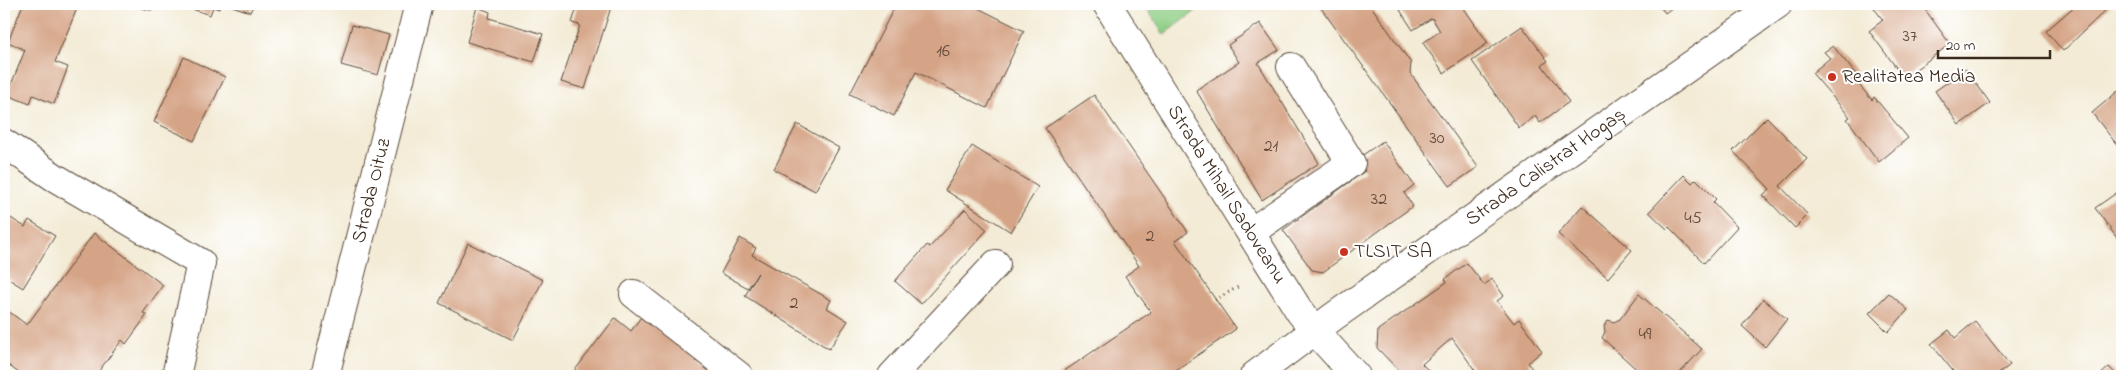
<svg xmlns="http://www.w3.org/2000/svg" width="2126" height="380" font-family="'Indie Flower',sans-serif">
<style>
.green{fill:#8fcf86;stroke:#657c52}
.building{fill:#d5a486}
.lines{fill:none;stroke-linecap:round;stroke-linejoin:round}
.minor-casing{stroke:#574739;stroke-width:30}
.path{stroke:#574739;stroke-width:3;stroke-dasharray:1 4;stroke-linecap:butt}
.minor{stroke:#fff;stroke-width:28}
.poi-dot{fill:#c8321e;stroke:#fff;stroke-width:2}
.labels{text-anchor:middle;dominant-baseline:central;stroke-width:4;stroke-linejoin:round;paint-order:stroke}
.number-label{font-size:18px;fill:#624838}
.poi-label{font-size:20px;fill:#3b2a1e;stroke:#fff;text-anchor:start}
.street-label{font-size:20px;fill:#3b2a1e;stroke:#fff}
</style>
<rect width="100%" height="100%" fill="#fff"/>
<filter id="ink" filterUnits="userSpaceOnUse"><feTurbulence type="fractalNoise" baseFrequency=".02" numOctaves="2"/><feDisplacementMap in="SourceGraphic" scale="10" xChannelSelector="R" yChannelSelector="G"/><feConvolveMatrix kernelMatrix="1 2 1 2 8 2 1 2 1" color-interpolation-filters="sRGB"/></filter>
<filter id="wash" filterUnits="userSpaceOnUse"><feTurbulence type="fractalNoise" baseFrequency=".0096" numOctaves="4" result="noise"/><feDisplacementMap in="SourceGraphic" scale="20" xChannelSelector="R" yChannelSelector="G"/><feGaussianBlur stdDeviation="1.12" result="paint"/><feColorMatrix in="noise" values="0 0 0 0 0 0 0 0 0 0 0 0 0 0 0 0 0 1.4 0 .05"/><feComposite in="paint" operator="in"/></filter>
<g filter="url(#wash)">
<rect width="100%" height="100%" fill="#f3ebd5"/>
<polygon class="green" points="1144,4 1205,4 1164,35"/>
<g id="blocks">
<g class="building">
<polygon points="23,4 71,4 78,6 55,62 68,67 54,104 33,95 30,104 7,95 25,50 8,42"/>
<polygon points="123,4 153,4 151,10"/>
<polygon points="191,4 221,4 219,9 213,7 210,15 189,8"/>
<polygon points="226,4 254,4 250,12"/>
<polygon points="578,4 612,4 585,89 561,82 580,25 572,23"/>
<polygon points="896,4 970,4 1024,31 987,108 916,72 894,116 850,94"/>
<polygon points="1318,4 1371,4 1371,6 1411,63 1410,73 1478,167 1450,186"/>
<polygon points="1409,4 1461,4 1488,43 1444,73 1423,43 1440,31 1432,18 1413,30 1400,10"/>
<polygon points="1658,4 1677,4 1665,13"/>
<polygon points="1880,4 1921,4 1950,44 1904,78 1869,31 1883,20 1874,8"/>
<polygon points="2077,4 2112,4 2063,51 2046,31"/>
<polygon points="477,7 490,12 489,18 543,34 534,62 467,42"/>
<polygon points="1260,23 1279,50 1258,63 1319,163 1262,200 1196,90 1239,62 1228,45"/>
<polygon points="352,25 389,35 378,75 341,65"/>
<polygon points="1522,26 1548,61 1542,65 1569,102 1540,123 1535,116 1519,128 1472,61"/>
<polygon points="1833,46 1858,77 1855,80 1872,100 1874,97 1908,138 1879,162 1847,119 1850,117 1812,73 1830,58 1824,52"/>
<polygon points="184,57 225,77 194,141 154,122"/>
<polygon points="1966,69 1990,103 1959,125 1935,91"/>
<polygon points="2118,91 2122,96 2122,151 2092,113"/>
<polygon points="1094,95 1188,232 1175,241 1236,329 1167,376 1057,376 1151,312 1125,276 1139,266 1045,128"/>
<polygon points="1767,117 1807,159 1780,186 1808,215 1795,228 1763,195 1770,189 1733,151"/>
<polygon points="797,124 839,148 815,191 774,169"/>
<polygon points="1383,141 1414,185 1404,193 1413,206 1323,272 1312,270 1283,230 1365,171 1357,159"/>
<polygon points="972,146 1038,187 1011,232 945,190"/>
<polygon points="1684,175 1692,183 1696,179 1716,199 1713,202 1737,227 1704,263 1669,227 1667,229 1649,212"/>
<polygon points="2122,189 2122,245 2095,208"/>
<polygon points="1582,206 1632,250 1608,278 1558,234"/>
<polygon points="965,209 987,230 921,304 895,281 927,245 930,247"/>
<polygon points="6,215 25,227 29,220 55,236 23,288 4,276 4,219"/>
<polygon points="94,233 163,285 143,313 147,315 126,344 122,340 95,376 43,376 40,374 38,376 23,376 4,362 4,308 27,325"/>
<polygon points="740,238 756,248 752,255 831,300 827,308 848,321 829,349 745,296 758,273 748,288 721,273"/>
<polygon points="468,243 543,280 513,340 439,303"/>
<polygon points="1467,263 1484,285 1492,279 1504,296 1497,301 1514,323 1519,319 1542,351 1528,363 1537,376 1517,375 1479,376 1452,338 1422,364 1434,376 1404,376 1377,348 1378,330 1447,282 1445,279"/>
<polygon points="1889,293 1908,310 1888,332 1869,313"/>
<polygon points="1639,294 1702,349 1677,376 1644,376 1602,338 1605,332 1604,326 1608,320 1614,322 1620,319"/>
<polygon points="1763,299 1787,319 1765,347 1742,326"/>
<polygon points="641,317 720,376 583,376 575,370 615,318 631,331"/>
<polygon points="1975,321 2010,365 1996,376 1957,376 1931,344 1949,330 1955,338"/>
<polygon points="2109,367 2118,376 2099,376"/>
</g>
</g>
</g>
<g filter="url(#ink)">
<use href="#blocks" fill-opacity="0" stroke="#574739" stroke-width="1"/>
<g class="lines">
<defs>
<g id="minor">
<path id="s1" d="M1107 4 1300 312 1315 331 1356 376"/>
<polyline points="4,143 54,177 201,263 176,376"/>
<polyline points="1251,232 1351,163 1291,67"/>
<polyline points="634,294 739,376"/>
<path id="s2" d="M325 376 419 4"/>
<polyline points="892,376 996,264"/>
<path id="s3" d="M1254 376 1333 317 1778 4"/>
</g>
</defs>
<use href="#minor" class="minor-casing"/>
<polyline class="path" points="1215,300 1238,287"/>
<use href="#minor" class="minor"/>
</g>
</g>
<g class="poi-dot">
<circle cx="1832" cy="77" r="5"/>
<circle cx="1344" cy="252" r="5"/>
</g>
<g class="labels">
<g class="number-label">
<text x="1910" y="37">37</text>
<text x="943" y="52">16</text>
<text x="1437" y="139">30</text>
<text x="1271" y="147">21</text>
<text x="1379" y="200">32</text>
<text x="1693" y="219">45</text>
<text x="1150" y="237">2</text>
<text x="794" y="304">2</text>
<text x="1645" y="335">49</text>
</g>
<g class="poi-label">
<text x="1842" y="77">Realitatea Media</text>
<text x="1354" y="252">TLSIT SA</text>
</g>
<g class="street-label">
<text stroke="none"><textPath href="#s3" startOffset="359">Strada Calistrat Hogaș</textPath></text>
<text stroke="none"><textPath href="#s2" startOffset="191">Strada Oituz</textPath></text>
<text stroke="none"><textPath href="#s1" startOffset="225">Strada Mihail Sadoveanu</textPath></text>
</g>
</g>
<rect width="2126" height="380" fill="none" stroke="#fff" stroke-width="20"/>
<path d="M1938 50v8h112v-8" fill="none" stroke="#3b2a1e" stroke-width="2.5"/>
<text x="1946" y="50" font-size="15" fill="#3b2a1e" stroke="#ffffff" stroke-width="4" paint-order="stroke">20 m</text>
</svg>
